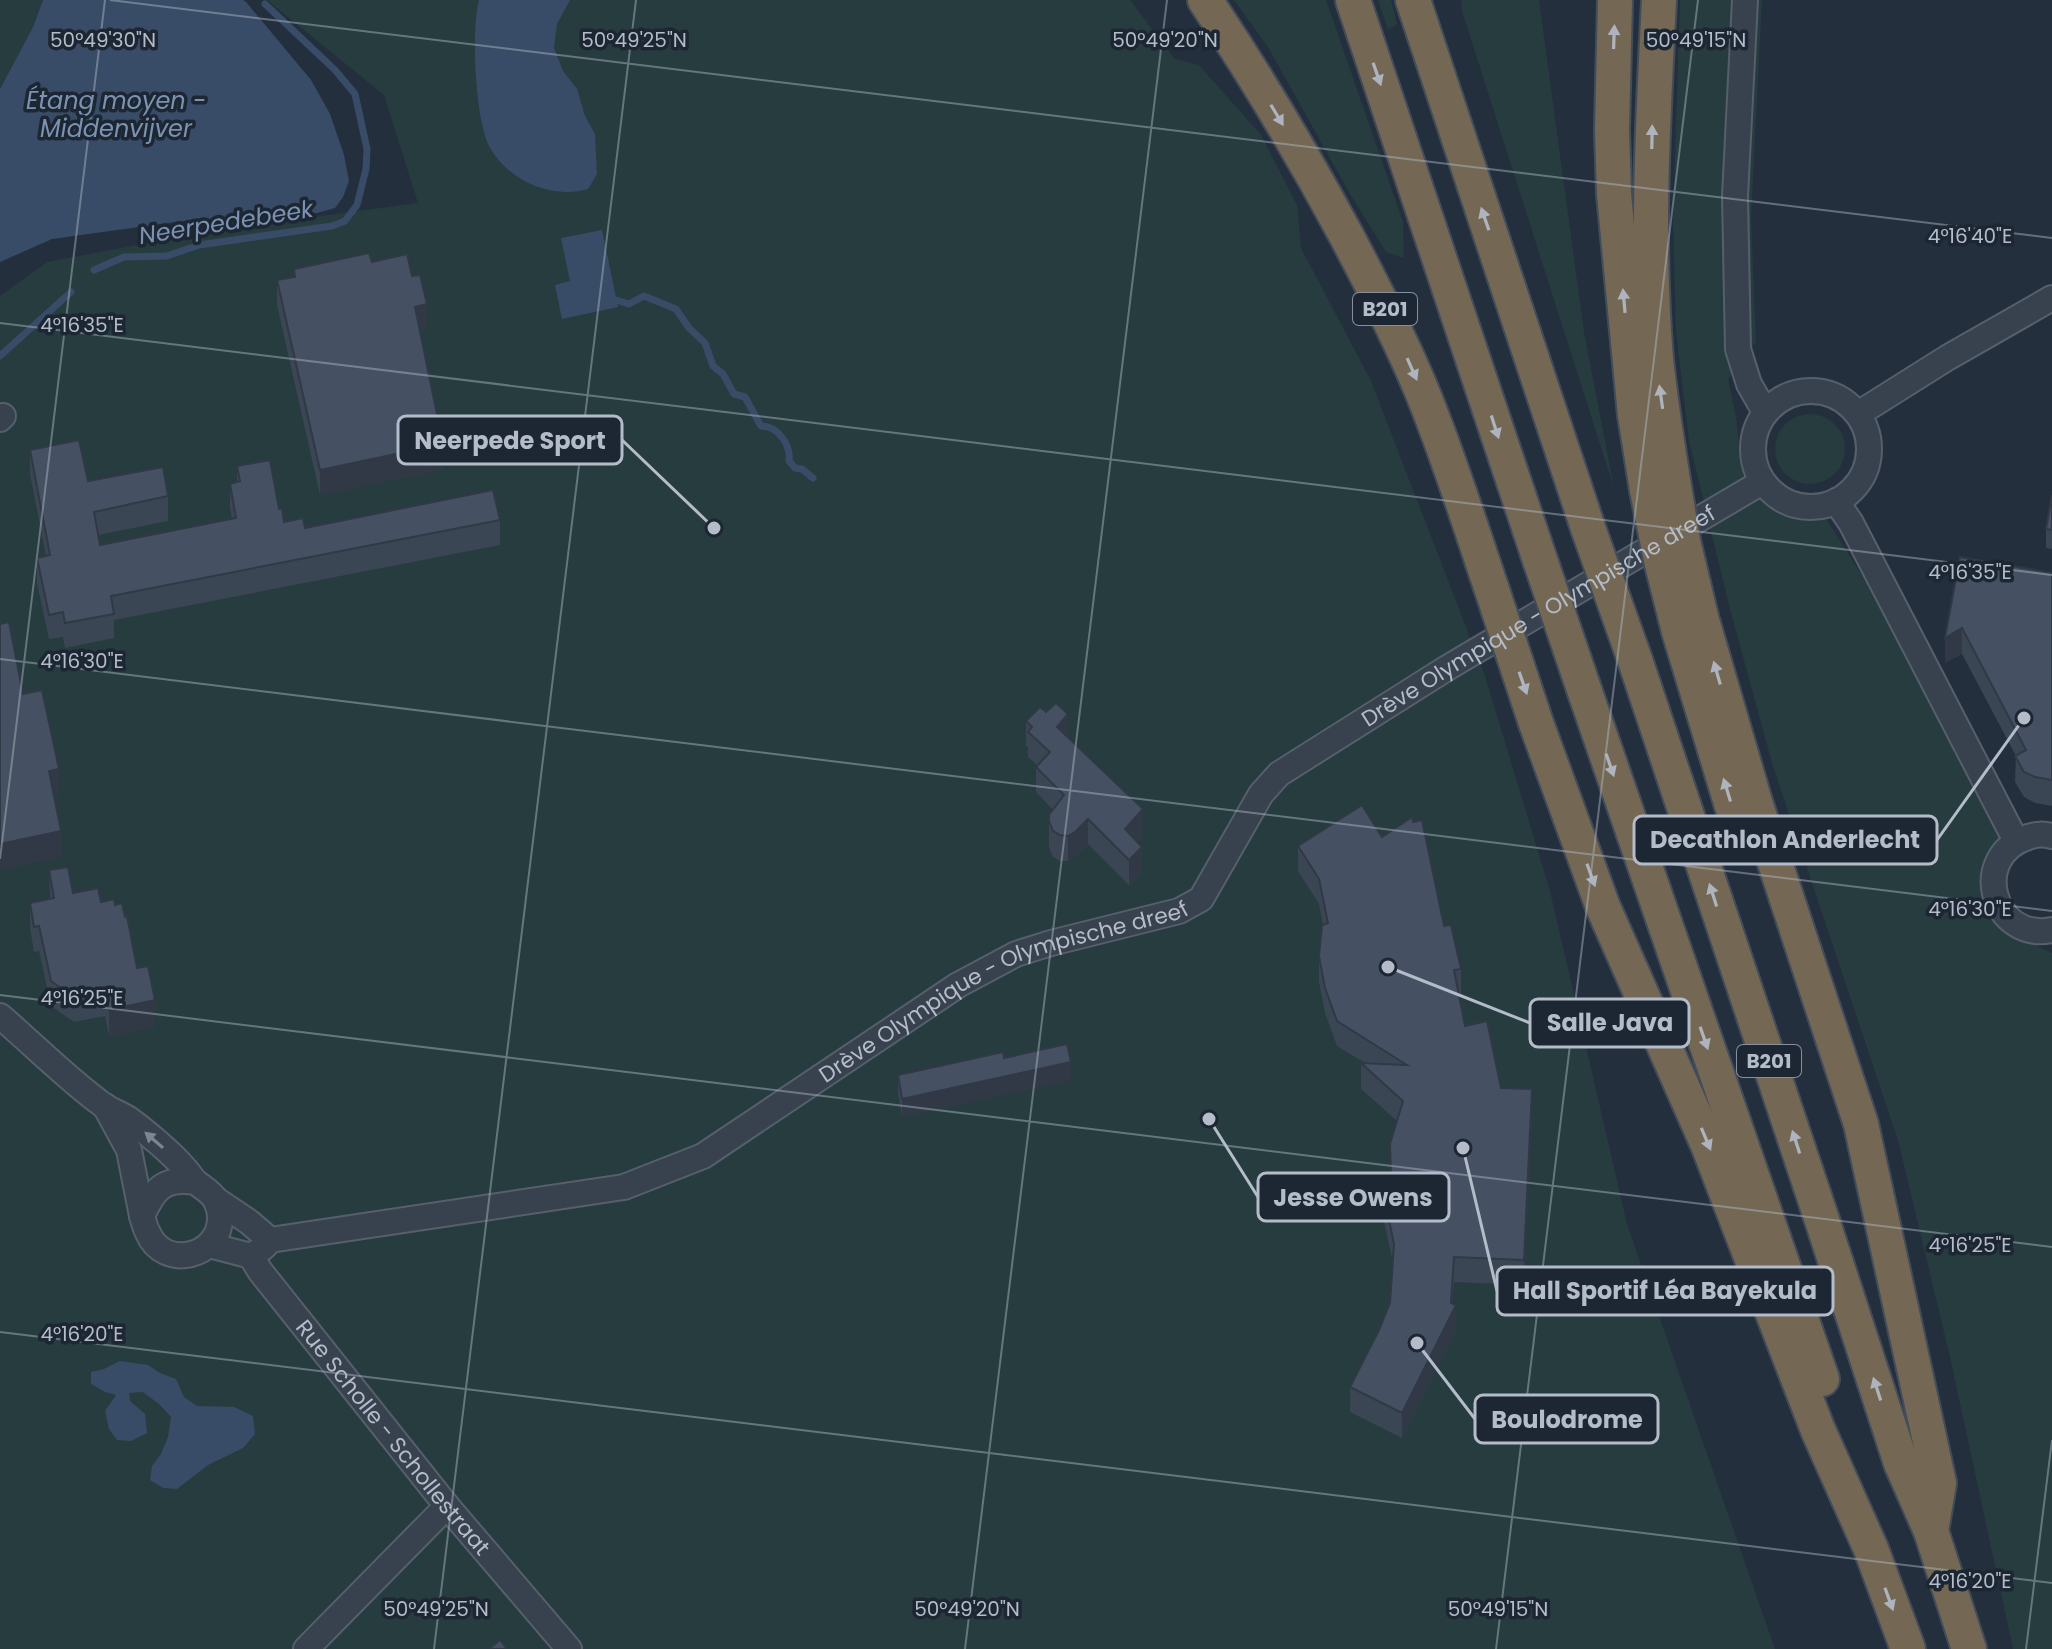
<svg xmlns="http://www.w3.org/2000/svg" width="2052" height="1649" font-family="Poppins,sans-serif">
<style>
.green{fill:#263c3f}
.water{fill:#394c67}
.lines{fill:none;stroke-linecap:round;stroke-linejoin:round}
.stream{stroke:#394c67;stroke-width:7}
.minor-casing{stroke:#565f6c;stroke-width:28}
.highway-casing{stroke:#434c59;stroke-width:38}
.minor{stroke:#38414e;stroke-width:24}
.highway{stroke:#746855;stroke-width:34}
.highway-bridge-casing{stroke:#434c59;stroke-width:38;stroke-linecap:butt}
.highway-bridge{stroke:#746855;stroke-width:34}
.wall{fill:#3b4654}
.shaded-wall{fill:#303945}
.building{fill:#455162;stroke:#303945;stroke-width:2}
.oneway{fill:#aeb4bd}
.oneway2{fill:#7c8592}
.ticks{fill:none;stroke:#b4bcc9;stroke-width:2;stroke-opacity:0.45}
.labels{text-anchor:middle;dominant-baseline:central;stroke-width:7;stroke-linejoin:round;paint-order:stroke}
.shield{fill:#1d2633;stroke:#878f9c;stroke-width:2}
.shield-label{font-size:20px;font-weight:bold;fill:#b4bcc9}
.street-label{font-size:22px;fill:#b4bcc9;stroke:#1d2633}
.water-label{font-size:24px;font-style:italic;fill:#7c92b1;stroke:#1d2633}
.ticks-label{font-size:20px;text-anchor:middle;fill:#b4bcc9;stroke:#1d2633;stroke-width:7;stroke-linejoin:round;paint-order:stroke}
.leader{fill:none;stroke:#b4bcc9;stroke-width:3}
.callout-dot{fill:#b4bcc9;stroke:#1d2633;stroke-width:3}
.callout{fill:#1d2633;stroke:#b4bcc9;stroke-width:3}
.callout-label{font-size:24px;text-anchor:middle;font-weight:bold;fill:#b4bcc9}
</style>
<rect width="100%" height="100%" fill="#242f3e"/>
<g class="green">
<polygon points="0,0 43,0 33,27 0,89"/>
<polygon points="267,0 1130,0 1175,59 1199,65 1261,135 1297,205 1301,248 1371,381 1485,676 1550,891 1627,1224 1775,1649 0,1649 0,296 47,262 216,230 418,203 384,95"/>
<polygon points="1234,0 1326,0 1403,222 1404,258 1386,252 1350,194 1268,47"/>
<polygon points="1378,0 1391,0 1397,24 1388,30"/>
<polygon points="1461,0 1539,0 1584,332 1614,488 1462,11"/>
<polygon points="1680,0 1762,0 1751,218 1756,342 1728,379 1736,417 1741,463 1760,496 1782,512 1804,518 1827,520 1868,585 2004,836 1989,862 2012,934 2052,953 2052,1649 2013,1649 1950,1357 1898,1140 1772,763 1730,609 1689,441 1676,333 1673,221"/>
<circle cx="1810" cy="449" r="35"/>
</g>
<g class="water">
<polygon points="43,0 243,0 246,2 311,80 330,114 344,155 349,181 343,197 335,208 317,213 275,213 175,222 52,239 0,262 0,89 33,27"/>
<path d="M479 0H570L557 24 554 48 563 71 577 89 585 116 595 134 597 174 588 189C551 200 507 180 489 146 475 118 471 30 479 0Z"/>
<polygon points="602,230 618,307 562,319 555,285 570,281 561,238"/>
<polygon points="120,1361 148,1365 160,1373 176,1379 184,1397 197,1406 234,1407 253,1416 255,1434 243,1448 208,1465 177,1489 163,1488 150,1480 152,1466 161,1454 168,1437 171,1417 159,1404 143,1392 129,1393 130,1401 145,1414 147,1433 131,1441 117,1440 109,1429 105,1411 116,1395 105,1392 91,1384 91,1372 104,1369"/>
</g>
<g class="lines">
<g class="stream">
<polyline points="94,270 124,257 167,256 199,245 332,226 345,221 357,205 366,169 367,149 355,94 335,70 265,4"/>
<path d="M616 300 629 304 644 296 676 309 689 328 705 343 713 366 723 374 734 394 745 397 761 426C778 426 791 445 789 461L795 468 802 469 813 478"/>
<polyline points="0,356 71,292"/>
</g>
<defs>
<g id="minor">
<polyline points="1745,0 1735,196 1738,349 1749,384 1765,412"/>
<circle cx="1811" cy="449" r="58"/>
<polyline points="1858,414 1947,358 2052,298"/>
<polyline points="0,419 3,416"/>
<polyline points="1836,501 1851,523 2016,841"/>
<path d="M2052 836C2042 834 2038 834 2028 837 1969 856 1992 942 2052 930"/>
<path d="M0 1016C34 1045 67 1079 103 1105 111 1111 122 1114 130 1120 145 1131 173 1154 185 1169 189 1173 192 1179 197 1183 204 1189 210 1191 215 1199 218 1205 220 1211 220 1217 221 1257 164 1271 148 1233 145 1228 144 1222 142 1216 154 1189 164 1177 195 1182"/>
<polyline points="105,1106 129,1150 142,1216"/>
<polyline points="215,1199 249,1222 270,1240"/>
<path id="s1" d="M209 1245 251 1256 260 1271 447 1506 569 1649"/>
<path id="s2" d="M251 1256 264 1247 270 1240 624 1187 703 1156 958 985 1016 954 1051 943 1179 911 1201 899 1261 794 1279 774 1447 668 1762 482"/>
<polyline points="306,1649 447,1506"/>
</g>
<g id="highway">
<path d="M1205 0C1256 76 1303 155 1346 235 1373 286 1399 336 1421 389 1448 454 1469 522 1492 590"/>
<polyline points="1353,0 1540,560"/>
<polyline points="1413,0 1588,528"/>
<polyline points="1615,0 1612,130 1614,194 1635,415 1647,490"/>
<path d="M1659 0C1653 119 1646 240 1656 359 1660 398 1666 436 1672 474"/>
<polyline points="1701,617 1755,802 1861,1124 1939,1483 1931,1531"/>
<polyline points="1679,631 1732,806"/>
<polyline points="1635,660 1824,1226 1901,1463 1931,1531 1969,1649"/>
<polyline points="1585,692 1822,1379"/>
<polyline points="1536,723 1603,907 1708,1145 1818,1430 1871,1549 1908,1649"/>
</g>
</defs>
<use href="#minor" class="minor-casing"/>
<use href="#highway" class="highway-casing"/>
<use href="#minor" class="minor"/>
<use href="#highway" class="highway"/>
<defs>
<g id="highway-bridge">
<polyline points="1672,474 1683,541 1701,617"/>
<polyline points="1647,490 1661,560 1679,631"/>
<polyline points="1588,528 1635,660"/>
<polyline points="1540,560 1585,692"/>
<polyline points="1492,590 1536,723"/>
</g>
</defs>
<use href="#highway-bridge" class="highway-bridge-casing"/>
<use href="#highway-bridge" class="highway-bridge"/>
</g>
<g class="wall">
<polygon points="372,262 412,276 427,330 420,331 443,469 320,495 277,305 277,280 294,277 294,269"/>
<polygon points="30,450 88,481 168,496 168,521 98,535 100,545 232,519 230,508 230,484 237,482 237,466 279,509 284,522 305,528 500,520 500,545 114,620 114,638 65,648 63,637 49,639 37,583 37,558 46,556 30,474"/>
<polygon points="2052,495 2052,549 2046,548 2046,529"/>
<polygon points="2052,573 2052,806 2035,803 2024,797 2015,782 2016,756 1962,654 1945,663 1945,638"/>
<polygon points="1046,712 1068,737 1143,835 1137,842 1142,872 1129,885 1088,844 1075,857 1068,861 1060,861 1053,857 1049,847 1049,821 1053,810 1036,792 1036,767 1037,765 1028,757 1028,747 1026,746 1026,721"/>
<polygon points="1382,837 1444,926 1461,969 1461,994 1459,995 1465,1026 1501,1088 1532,1114 1524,1285 1454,1282 1452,1304 1456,1331 1402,1438 1350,1412 1350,1387 1379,1330 1390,1303 1393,1263 1383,1217 1383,1191 1390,1177 1390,1144 1397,1121 1361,1089 1361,1063 1365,1063 1337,1046 1325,1013 1319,982 1319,956 1323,925 1319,904 1298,871 1298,846"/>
<polygon points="49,870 73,893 101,902 115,905 137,968 155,1026 109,1036 105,1016 74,1022 51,1006 39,951 34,952 30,928 30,903 50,899"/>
<polygon points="1004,1058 1071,1080 902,1117 898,1093 898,1075"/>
</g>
<g class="shaded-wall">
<polygon points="427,304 427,330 415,332 415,307"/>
<polygon points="443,444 443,469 320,495 320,470"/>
<polygon points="1962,628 1962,654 1945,663 1945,638"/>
<polygon points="1068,714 1068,740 1057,727"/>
<polygon points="59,769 59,795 49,797 49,771"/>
<polygon points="1143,809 1143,835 1125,854 1125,829"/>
<polygon points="1088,819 1088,844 1075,857 1068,861 1068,836"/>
<polygon points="61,831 61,857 0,870 0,844"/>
<polygon points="1142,847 1142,872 1129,885 1129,860"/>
<polygon points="155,1000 155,1026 109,1036 109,1010"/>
<polygon points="1071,1062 1071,1080 902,1117 902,1099"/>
<polygon points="1532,1089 1532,1114 1524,1285 1524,1260"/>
<polygon points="1454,1257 1452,1314 1456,1305 1456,1331 1402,1438 1402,1413"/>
</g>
<g class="building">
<polygon points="369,253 372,262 407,254 412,276 420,275 427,304 415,307 443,444 320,470 277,280 295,277 294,269"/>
<polygon points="79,440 88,481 163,467 168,496 94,512 100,545 236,518 230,484 240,481 237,466 270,460 279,509 282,509 284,522 303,518 305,528 493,490 500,520 111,596 114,614 65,623 63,612 49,615 37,558 50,555 30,450"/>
<polygon points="2052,495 2052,530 2046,529"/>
<polygon points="1960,557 2052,573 2052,780 2035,777 2024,772 2015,756 2026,750 1962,628 1945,638"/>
<polygon points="9,622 23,694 42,690 59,769 49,771 61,831 0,844 0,624"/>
<polygon points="1056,703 1068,714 1057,727 1143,809 1125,829 1142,847 1129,860 1088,819 1075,832 1068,836 1060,835 1053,831 1049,821 1049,815 1064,795 1036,767 1050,752 1028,732 1032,727 1026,721 1040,707 1046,712"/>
<polygon points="1362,805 1382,837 1412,817 1413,822 1422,820 1444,926 1451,925 1461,969 1454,970 1465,1026 1487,1021 1501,1088 1532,1089 1524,1260 1454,1257 1451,1303 1456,1305 1402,1413 1350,1387 1379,1330 1390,1303 1394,1244 1383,1191 1391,1175 1390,1144 1403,1101 1361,1063 1407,1065 1337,1021 1325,988 1319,956 1322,925 1328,923 1319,879 1298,846"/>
<polygon points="68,867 73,893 98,888 101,902 114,899 115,905 122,903 125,917 127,916 137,968 148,966 155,1000 109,1010 105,991 74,997 51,981 39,926 34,927 30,903 54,898 49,870"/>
<polygon points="1067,1044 1071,1062 902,1099 898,1075 1003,1052 1004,1058"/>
<polygon points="500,1640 507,1649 489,1649"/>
</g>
<defs><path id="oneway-solid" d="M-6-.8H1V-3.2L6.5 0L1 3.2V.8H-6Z" transform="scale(2)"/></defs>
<g class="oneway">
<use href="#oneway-solid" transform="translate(1614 37) rotate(-88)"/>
<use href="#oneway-solid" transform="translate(1377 74) rotate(71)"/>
<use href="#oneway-solid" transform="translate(1277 115) rotate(59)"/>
<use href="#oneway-solid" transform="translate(1652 137) rotate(-89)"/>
<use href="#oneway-solid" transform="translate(1485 219) rotate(-109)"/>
<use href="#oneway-solid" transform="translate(1624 301) rotate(-95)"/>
<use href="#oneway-solid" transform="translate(1412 369) rotate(66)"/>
<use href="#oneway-solid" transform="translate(1661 397) rotate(-98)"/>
<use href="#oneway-solid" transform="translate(1495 427) rotate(72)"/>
<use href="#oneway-solid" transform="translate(1717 673) rotate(-106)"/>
<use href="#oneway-solid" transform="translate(1523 683) rotate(71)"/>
<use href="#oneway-solid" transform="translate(1610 765) rotate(71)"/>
<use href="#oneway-solid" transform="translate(1727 790) rotate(-107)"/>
<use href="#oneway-solid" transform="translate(1591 875) rotate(70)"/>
<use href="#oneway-solid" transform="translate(1713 895) rotate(-108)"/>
<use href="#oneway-solid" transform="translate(1704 1038) rotate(71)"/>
<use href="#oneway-solid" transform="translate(1706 1139) rotate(67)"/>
<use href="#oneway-solid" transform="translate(1796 1142) rotate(-108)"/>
<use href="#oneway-solid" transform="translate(1877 1389) rotate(-108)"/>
<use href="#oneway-solid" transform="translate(1889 1599) rotate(70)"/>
</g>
<use class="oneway2" href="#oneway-solid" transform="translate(154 1140) rotate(-139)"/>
<path class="ticks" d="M110 0 2052 238M0 323 2052 575M0 659 2052 911M0 859 105 0M0 995 2052 1247M0 1332 2052 1583M434 1649 636 0M965 1649 1167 0M1496 1649 1698 0M2026 1649 2052 1440"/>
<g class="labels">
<g class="shield">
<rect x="1353" y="293" width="64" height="32" rx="6"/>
<rect x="1737" y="1045" width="64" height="32" rx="6"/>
</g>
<g class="shield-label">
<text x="1385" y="309">B201</text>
<text x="1769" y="1061">B201</text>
</g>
<g class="street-label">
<text stroke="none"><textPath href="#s2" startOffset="1486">Drève Olympique - Olympische dreef</textPath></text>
<text stroke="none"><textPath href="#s2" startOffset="814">Drève Olympique - Olympische dreef</textPath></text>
<text stroke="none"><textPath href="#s1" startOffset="274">Rue Scholle - Schollestraat</textPath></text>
</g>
<g class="water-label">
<text x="116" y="100">Étang moyen -<tspan x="116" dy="28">Middenvijver</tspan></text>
<text transform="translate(226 222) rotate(-9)">Neerpedebeek</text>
</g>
</g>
<g class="ticks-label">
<text x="103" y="47">50°49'30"N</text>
<text x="634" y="47">50°49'25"N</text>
<text x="1165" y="47">50°49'20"N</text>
<text x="1696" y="47">50°49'15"N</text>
<text x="1970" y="243">4°16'40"E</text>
<text x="82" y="332">4°16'35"E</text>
<text x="1970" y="579">4°16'35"E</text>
<text x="82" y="668">4°16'30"E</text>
<text x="1970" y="916">4°16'30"E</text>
<text x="82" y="1005">4°16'25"E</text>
<text x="1970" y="1252">4°16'25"E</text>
<text x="82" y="1341">4°16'20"E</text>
<text x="1970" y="1588">4°16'20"E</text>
<text x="436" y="1616">50°49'25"N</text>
<text x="967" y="1616">50°49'20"N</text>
<text x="1498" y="1616">50°49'15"N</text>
</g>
<path class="leader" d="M714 528L622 440M2024 718L1937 840M1388 967L1530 1023M1209 1119L1258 1197M1463 1148L1497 1291M1417 1343L1475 1419"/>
<g class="callout-dot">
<circle cx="714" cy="528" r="8"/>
<circle cx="2024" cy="718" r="8"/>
<circle cx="1388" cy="967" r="8"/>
<circle cx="1209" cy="1119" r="8"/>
<circle cx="1463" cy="1148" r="8"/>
<circle cx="1417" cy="1343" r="8"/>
</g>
<g class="callout">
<rect x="398" y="416" width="224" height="48" rx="8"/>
<rect x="1634" y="816" width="303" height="48" rx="8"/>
<rect x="1530" y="999" width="159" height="48" rx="8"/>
<rect x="1258" y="1173" width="191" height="48" rx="8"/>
<rect x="1497" y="1267" width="336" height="48" rx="8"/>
<rect x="1475" y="1395" width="183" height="48" rx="8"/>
</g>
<g class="callout-label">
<text x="510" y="449">Neerpede Sport</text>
<text x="1785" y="848">Decathlon Anderlecht</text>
<text x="1610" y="1031">Salle Java</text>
<text x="1353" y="1206">Jesse Owens</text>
<text x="1665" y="1299">Hall Sportif Léa Bayekula</text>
<text x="1567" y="1428">Boulodrome</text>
</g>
</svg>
